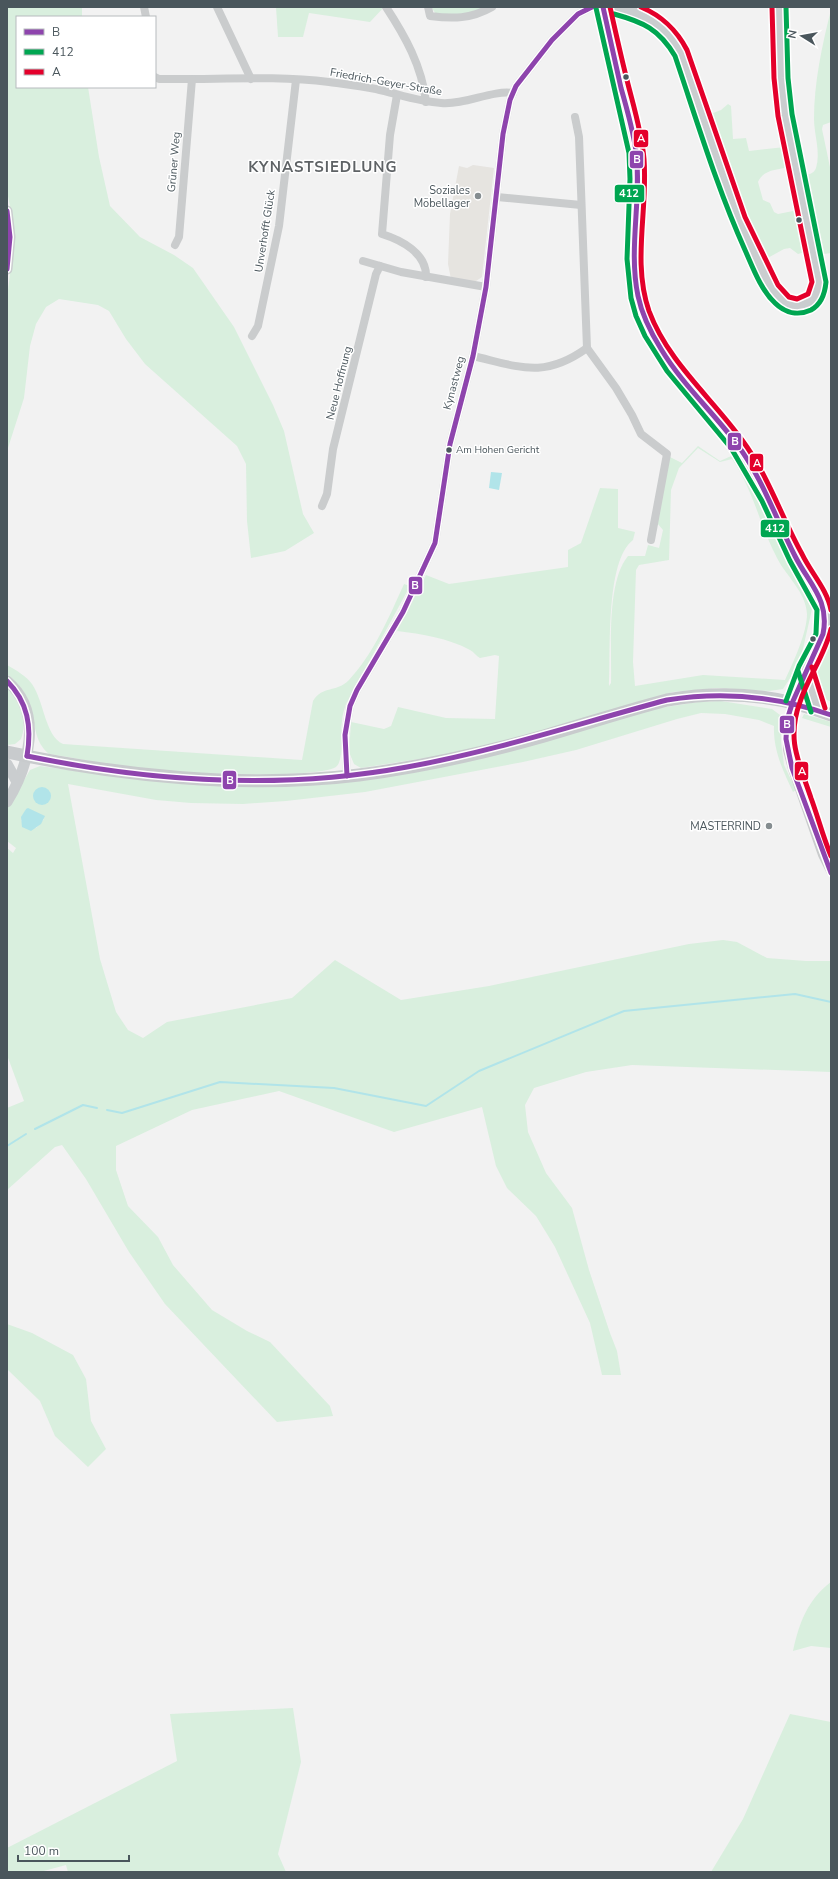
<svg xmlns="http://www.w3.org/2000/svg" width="838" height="1879" font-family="'Nunito Sans',sans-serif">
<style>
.commercial{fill:#e6e4e0}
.green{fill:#d9efde;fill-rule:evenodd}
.water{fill:#b1e4e9}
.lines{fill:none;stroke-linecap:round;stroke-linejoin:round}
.stream{stroke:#b1e4e9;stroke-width:2}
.street{stroke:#cacccd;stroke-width:8}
.secondary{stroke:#cacdcf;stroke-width:11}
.primary{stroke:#c8cbcd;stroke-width:13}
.bus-1-casing{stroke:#fff;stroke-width:8}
.bus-2-casing{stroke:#fff;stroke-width:8}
.bus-3-casing{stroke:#fff;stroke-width:8}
.bus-1{stroke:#8e44ad;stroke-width:5}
.bus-2{stroke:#00a651;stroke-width:5}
.bus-3{stroke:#e4002b;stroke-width:5}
.bus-dot{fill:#4a565c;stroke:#fff;stroke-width:1.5}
.poi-dot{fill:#858d90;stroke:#fff;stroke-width:1.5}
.labels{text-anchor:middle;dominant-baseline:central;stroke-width:3;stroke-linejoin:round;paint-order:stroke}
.bus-label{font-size:10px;fill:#4a565c;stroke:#fff;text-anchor:start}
.street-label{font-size:11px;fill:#4a565c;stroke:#fff}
.poi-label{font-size:11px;fill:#4a565c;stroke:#fff;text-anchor:end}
.district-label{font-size:15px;font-weight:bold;letter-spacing:1px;fill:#5e6265;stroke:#fff}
.line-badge{stroke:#fff;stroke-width:1.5}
.badge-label{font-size:11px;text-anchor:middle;font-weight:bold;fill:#fff}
</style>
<rect width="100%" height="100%" fill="#f2f2f2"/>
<polygon class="commercial" points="473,165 494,168 482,277 473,283 451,279 448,264 450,214 459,166 467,168"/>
<g class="green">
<polygon points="7,7 82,7 82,17 17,17 17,87 88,87 99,157 110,206 140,237 174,255 193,268 234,327 273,405 284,431 303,514 314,533 285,551 251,558 247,521 246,464 237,446 145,364 126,339 109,311 98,305 59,299 46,307 36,324 30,346 24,398 7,451 7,298 13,250 13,221 7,191"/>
<polygon points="276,7 384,7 370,22 309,13 303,37 278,37"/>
<polygon points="431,7 487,7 468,15 436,14"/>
<path d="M831 10V122L823 125 822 129 831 172V253L817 255 801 176C807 175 814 174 816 168 821 153 814 134 814 119 814 83 822 45 831 10Z"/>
<path d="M728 104 731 106 733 139 746 138 749 151 785 147 789 167C777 170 764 169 758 182L763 200 770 203 774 212 778 214 798 210 808 251 798 254 790 248 784 249 764 260 744 217 708 115 721 110Z"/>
<path d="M698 446 720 461 738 453 770 512 783 548 807 591 812 609 802 653 796 669 783 689 769 691 717 688 673 692 543 731 457 753 361 768 354 764 349 752 351 722 384 729 391 726 398 707 446 718 495 719 499 656 495 655 480 658C476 656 474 652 470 650 448 638 422 634 397 631L426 575 449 584 568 567V550L581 543 600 488 618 489V528L635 532 633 540C605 561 611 653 609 686L611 683C612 648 606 583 628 556H645L648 545 659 548 663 530 657 523 670 457 682 463ZM698 448 720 462 732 459C753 489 760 526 777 558 786 576 806 592 807 614 807 633 793 663 785 680L703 675 635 686 633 662 636 570 639 565 669 560 671 490 679 468Z"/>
<path d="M404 584 410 586 346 704C344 710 342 716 342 722 340 733 344 758 337 766 324 780 171 773 145 770 113 766 81 759 49 754 33 741 36 722 29 703 25 691 17 682 7 674V665C16 670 26 676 32 684 44 701 45 736 63 744L302 760 313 701C323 685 336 693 349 680 374 653 389 617 404 584Z"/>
<path d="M831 636V702C818 696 816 689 812 675L829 647Z"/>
<path d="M7 687C19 701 28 721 21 739L15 744 7 745Z"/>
<path d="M721 701 772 709 780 715 781 741 784 765 796 790 793 792C783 771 773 750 774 726L759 720 725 714 701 713 677 719 576 750 523 762 365 792 286 801 243 804 191 803 156 800 68 784 100 959 116 1012 128 1030 143 1038 167 1022 292 998 335 960 401 1000 489 986 689 944 723 940 737 942 767 958 806 961H831V1072L632 1065 586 1072 534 1088 525 1105 528 1132 546 1173 572 1208 589 1270 610 1333 617 1351 621 1375H602L590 1323 555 1247 536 1216 507 1188 496 1166 482 1107 394 1132 279 1091 192 1110 116 1146V1170L128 1206 158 1237 173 1265 212 1310 247 1331 270 1342 330 1406 333 1416 277 1422 165 1304 129 1252 86 1179 62 1145 55 1147 7 1190V1108L24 1101 7 1055V848L13 853 16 848 7 841V809L30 770 40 766 112 776 296 786 647 710 698 702ZM26 809 44 819 36 828 21 821Z"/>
<polygon points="804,714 831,722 831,727 802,718"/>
<polygon points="7,1324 32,1333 73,1355 86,1379 91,1421 106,1449 88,1467 55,1436 40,1401 7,1369"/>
<path d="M831 1582V1648L811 1646 793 1651C799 1623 808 1599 831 1582Z"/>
<polygon points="293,1708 301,1762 278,1854 286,1872 68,1872 66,1865 40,1872 7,1872 7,1848 177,1761 170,1714"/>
<polygon points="790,1714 831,1722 831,1872 711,1872 743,1819"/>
</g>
<g class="water">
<polygon points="491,472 502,473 499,490 489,488"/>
<circle cx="42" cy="796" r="9"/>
<polygon points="28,808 45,816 41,824 31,831 22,827 21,817 26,809"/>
</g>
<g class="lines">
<g class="stream">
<polyline points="107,1110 122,1113 220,1082 334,1088 426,1106 479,1071 624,1011 795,994 831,1002"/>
<polyline points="35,1129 83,1105 97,1108"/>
<polyline points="7,1146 26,1134"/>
</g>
<g class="street">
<polyline points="144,7 146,17"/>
<polyline points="217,7 251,79"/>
<path d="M386 7C405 36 422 66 426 102"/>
<path d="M428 7 430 16C453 19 471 19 492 7"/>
<path d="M155 77 159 79C215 80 273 75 329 82 344 84 361 86 376 89 398 94 419 102 441 103 466 105 491 90 513 93"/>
<path d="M397 95 390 135 382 234C401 240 427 253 426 277"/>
<polyline points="575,117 579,137 587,348 616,388 632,415 641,434 667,454 651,540"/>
<polyline points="497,197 581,205"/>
<polyline points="175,245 179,237 192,79"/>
<polyline points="363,261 401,272 486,287"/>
<polyline points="252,336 258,326 279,226 296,80"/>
<path d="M473 356C520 367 544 379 587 348"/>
<polyline points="322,506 327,494 333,449 376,274 380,266"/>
<polyline points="793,703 787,725 787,750 792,769 822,855 831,873"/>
<polyline points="347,776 345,735 350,706 357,690 403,612 435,543 450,444 473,356 486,287 503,134 510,100 516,86 552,40 578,14 592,7"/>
</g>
<g class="secondary">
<path d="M603 7C609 35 615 62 622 90 628 113 635 136 637 161 640 209 625 269 643 314 663 364 704 404 737 444L768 498 796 558 819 596 824 608 825 625 823 636 805 669 793 703"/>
<path d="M616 7C648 15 666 23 681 53L739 220C748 238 769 294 785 303 802 313 820 300 819 282L785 115 781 78 779 7"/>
<polyline points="7,211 10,237 7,269"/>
<path d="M805 669C808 684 814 696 818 710"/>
<path d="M7 681C44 712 29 766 7 802"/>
<polyline points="7,764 17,782"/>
</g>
<path class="primary" d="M7 752C119 776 245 789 359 775 421 767 484 753 544 736 585 724 625 711 667 700 722 690 778 694 831 715"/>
<defs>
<g id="bus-1">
<path d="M603 7C609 34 615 61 621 88 627 109 633 130 636 151 642 199 628 248 638 296 642 315 651 333 661 349 682 384 712 411 736 443 762 477 776 519 795 556 809 584 830 600 823 634L793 701 787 720 786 739 792 768 831 873"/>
<polyline points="7,211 10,237 7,269"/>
<path d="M7 681C28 702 32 727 27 756"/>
<path d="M27 756C152 782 282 790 407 767 496 751 580 723 667 700 724 691 777 696 831 715"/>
<polyline points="347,776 345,735 350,706 357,690 403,612 435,543 450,444 473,356 486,287 503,134 510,100 516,86 552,40 578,14 592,7"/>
</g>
<g id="bus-2">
<polyline points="596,8 629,153 630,179 627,259 631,298 636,316 645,336 667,371 731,448 762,501 790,561 817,610 816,634 799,666 786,701"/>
<path d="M614 14C643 22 659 29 675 56 697 121 717 188 745 250 753 268 761 290 775 303 785 313 798 316 811 310 822 304 825 293 826 282L792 114 788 78 786 7"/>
<polyline points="798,671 811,712"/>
</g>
<g id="bus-3">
<path d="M610 7C616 34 622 61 629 88 635 111 642 135 644 159 648 210 632 262 649 311 668 362 711 397 742 440 768 475 781 516 802 554 811 573 827 589 831 610"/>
<path d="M641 7C662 16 676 29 687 50L745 217 778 285 789 297 797 299 808 294 812 282 778 116 774 78 772 7"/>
<path d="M831 629C825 655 808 677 800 702 786 740 799 762 811 798 818 817 823 837 831 856"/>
<polyline points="812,667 825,708"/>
</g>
</defs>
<use href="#bus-1" class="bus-1-casing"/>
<use href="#bus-2" class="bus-2-casing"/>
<use href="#bus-3" class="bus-3-casing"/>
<use href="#bus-1" class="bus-1"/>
<use href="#bus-2" class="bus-2"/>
<use href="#bus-3" class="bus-3"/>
</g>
<g class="bus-dot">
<circle cx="626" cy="77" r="3.5"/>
<circle cx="799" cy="220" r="3.5"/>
<circle cx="449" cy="450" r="3.5"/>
<circle cx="813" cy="639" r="3.5"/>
</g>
<g class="poi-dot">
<circle cx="478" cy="196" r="4"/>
<circle cx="769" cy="826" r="4"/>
</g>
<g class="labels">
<g class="bus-label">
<text x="456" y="450">Am Hohen Gericht</text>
</g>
<g class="street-label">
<text transform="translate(386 82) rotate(10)">Friedrich-Geyer-Straße</text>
<text transform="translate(174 162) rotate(-85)">Grüner Weg</text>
<text transform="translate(265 231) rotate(-81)">Unverhofft Glück</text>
<text transform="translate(339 383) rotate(-76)">Neue Hoffnung</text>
<text transform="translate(454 383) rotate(-75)">Kynastweg</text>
</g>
<g class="poi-label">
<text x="470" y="190">Soziales<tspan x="470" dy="13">Möbellager</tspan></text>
<text x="761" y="826">MASTERRIND</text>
</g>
<g class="district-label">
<text x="323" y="167">KYNASTSIEDLUNG</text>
</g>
</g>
<g class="line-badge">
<rect x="633" y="129" width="16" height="19" rx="4" fill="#e4002b"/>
<rect x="629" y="150" width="15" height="19" rx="4" fill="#8e44ad"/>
<rect x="614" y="184" width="31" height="19" rx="4" fill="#00a651"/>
<rect x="727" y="432" width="15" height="19" rx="4" fill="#8e44ad"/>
<rect x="749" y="453" width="15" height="19" rx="4" fill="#e4002b"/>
<rect x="760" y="519" width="30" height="19" rx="4" fill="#00a651"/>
<rect x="408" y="576" width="15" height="19" rx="4" fill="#8e44ad"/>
<rect x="779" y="715" width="16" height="19" rx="4" fill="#8e44ad"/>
<rect x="794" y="761" width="15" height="20" rx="4" fill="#e4002b"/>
<rect x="222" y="770" width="15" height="20" rx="4" fill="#8e44ad"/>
</g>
<g class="badge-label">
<text x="641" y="142">A</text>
<text x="637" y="163">B</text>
<text x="629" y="197">412</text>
<text x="735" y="445">B</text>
<text x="757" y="467">A</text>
<text x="775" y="532">412</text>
<text x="415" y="589">B</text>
<text x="787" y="728">B</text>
<text x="802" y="775">A</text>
<text x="230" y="784">B</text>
</g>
<rect width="838" height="1879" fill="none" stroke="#4a565c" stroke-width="16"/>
<rect x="16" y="16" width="140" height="72" fill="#ffffff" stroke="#b7bbbe"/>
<rect x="24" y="29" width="20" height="6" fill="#8e44ad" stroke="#b7bbbe"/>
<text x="52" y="36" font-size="12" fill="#4a565c">B</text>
<rect x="24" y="49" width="20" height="6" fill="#00a651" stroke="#b7bbbe"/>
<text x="52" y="56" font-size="12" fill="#4a565c">412</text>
<rect x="24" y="69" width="20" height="6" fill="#e4002b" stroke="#b7bbbe"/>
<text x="52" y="76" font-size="12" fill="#4a565c">A</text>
<g transform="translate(802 36) rotate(281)" stroke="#ffffff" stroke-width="3" paint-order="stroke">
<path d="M0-3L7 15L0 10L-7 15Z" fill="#4a565c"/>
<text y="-6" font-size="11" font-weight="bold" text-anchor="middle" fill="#4a565c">N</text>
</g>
<path d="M18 1855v6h111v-6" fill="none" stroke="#4a565c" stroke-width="2"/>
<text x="24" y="1855" font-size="12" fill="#4a565c" stroke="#ffffff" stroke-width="3" paint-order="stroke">100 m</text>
</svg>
